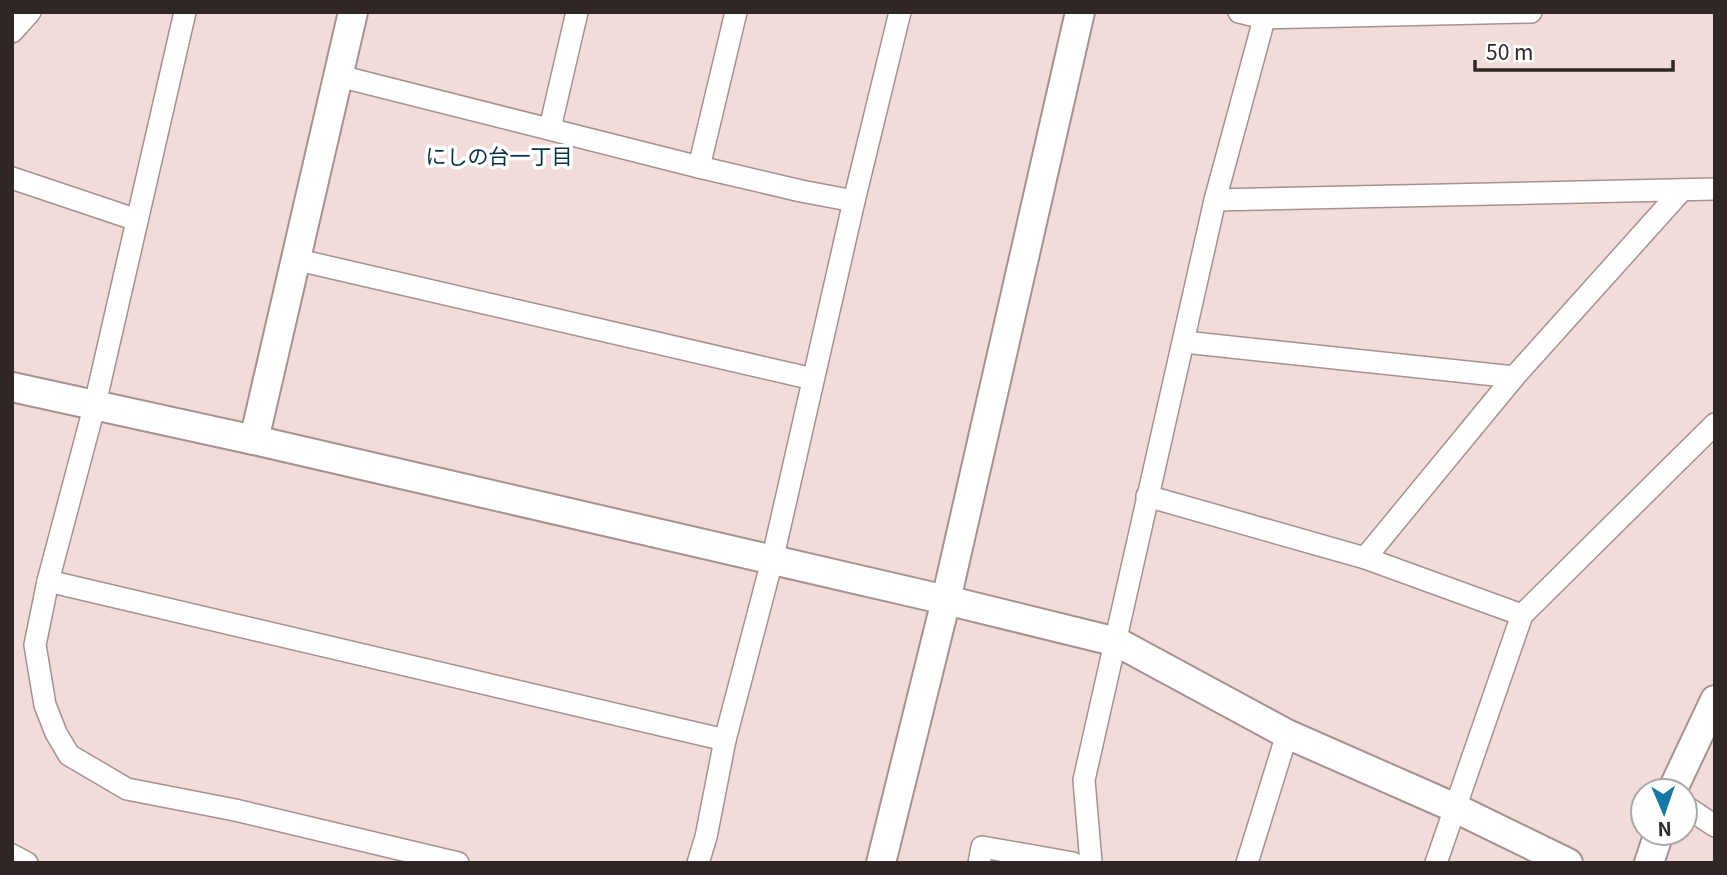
<svg xmlns="http://www.w3.org/2000/svg" width="1727" height="875" font-family="Georgia,'Noto Sans JP',serif">
<style>
.lines{fill:none;stroke-linecap:round;stroke-linejoin:round}
.minor-casing{stroke:#a6918f;stroke-width:24}
.tertiary-casing{stroke:#a6918f;stroke-width:32}
.minor{stroke:#fff;stroke-width:21}
.tertiary{stroke:#fff;stroke-width:28}
.labels{text-anchor:middle;dominant-baseline:central;stroke-width:7;stroke-linejoin:round;paint-order:stroke}
.neighbourhood-label{font-size:21px;fill:#033146;stroke:#fff}
</style>
<rect width="100%" height="100%" fill="#f2dcd9"/>
<g class="lines">
<defs>
<g id="minor">
<polyline points="185,12 95,404 48,581 35,645 45,705 56,733 69,755 127,789 235,810 458,863"/>
<polyline points="1239,12 1264,18 1531,12"/>
<polyline points="12,32 30,12"/>
<polyline points="339,76 699,167 801,191 854,201"/>
<polyline points="550,128 577,12"/>
<polyline points="699,167 736,12"/>
<polyline points="12,178 137,220"/>
<polyline points="1215,200 1715,189"/>
<polyline points="294,259 813,379"/>
<polyline points="1184,342 1514,377"/>
<polyline points="1147,496 1365,558 1522,615"/>
<polyline points="1365,558 1514,377 1682,190"/>
<polyline points="48,581 725,740"/>
<polyline points="1685,806 1715,826"/>
<polyline points="12,855 27,863"/>
<polyline points="698,863 706,837 725,740 772,561 854,201 900,12"/>
<polyline points="979,863 982,847 1073,863"/>
<polyline points="1091,863 1084,780 1215,200 1266,12"/>
<polyline points="1247,863 1287,734"/>
<polyline points="1436,863 1522,615 1715,424"/>
</g>
<g id="tertiary">
<polyline points="12,387 254,440 946,600 1117,642 1287,734 1453,807 1568,863"/>
<polyline points="254,440 353,12"/>
<polyline points="1672,791 1715,700"/>
<polyline points="881,863 946,600 1080,12"/>
<polyline points="1649,863 1659,833"/>
</g>
</defs>
<use href="#minor" class="minor-casing"/>
<use href="#tertiary" class="tertiary-casing"/>
<use href="#minor" class="minor"/>
<use href="#tertiary" class="tertiary"/>
</g>
<g class="labels">
<g class="neighbourhood-label">
<text x="499" y="155">にしの台一丁目</text>
</g>
</g>
<rect width="1727" height="875" fill="none" stroke="#2f2626" stroke-width="28"/>
<g transform="translate(1664 812) rotate(178)"><circle r="33" fill="#ffffff" stroke="#aca8a8" stroke-width="2"/>
<path d="M0-5L12 26L0 18L-12 26Z" fill="#1678a4"/>
<text y="-10" font-size="19" font-weight="bold" text-anchor="middle" fill="#2f2626">N</text>
</g>
<path d="M1475 60v10h198v-10" fill="none" stroke="#2f2626" stroke-width="3.5"/>
<text x="1486" y="60" font-size="21" fill="#2f2626" stroke="#ffffff" stroke-width="5" paint-order="stroke">50 m</text>
</svg>
